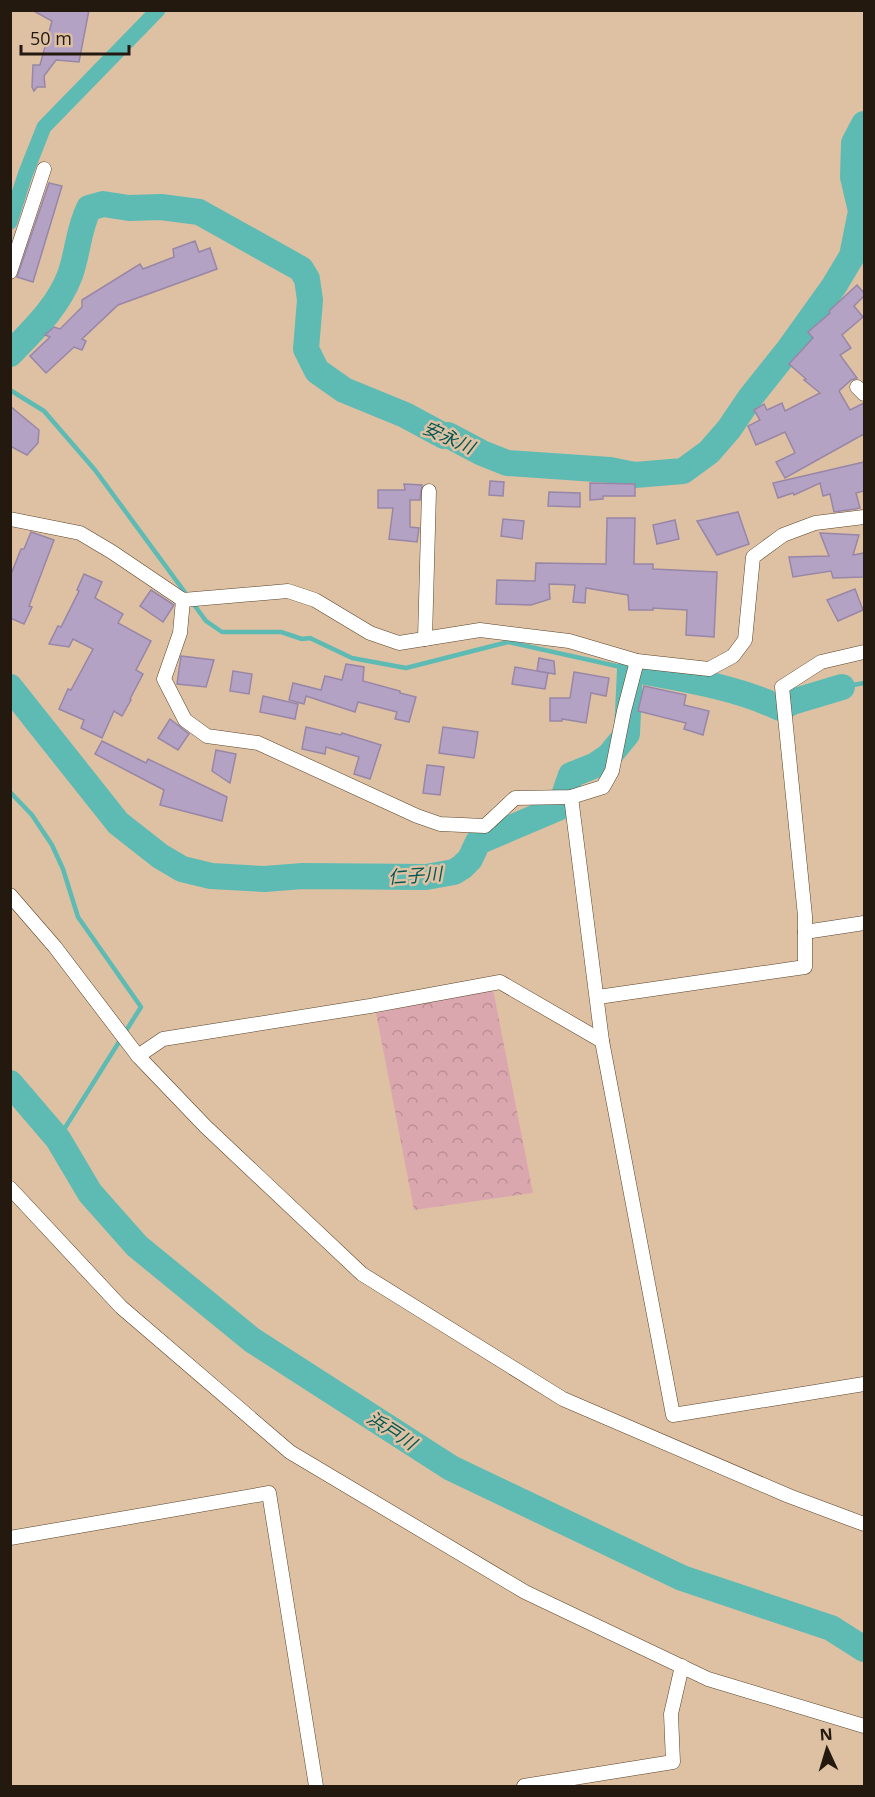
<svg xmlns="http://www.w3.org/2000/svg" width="875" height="1797" font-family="'Open Sans','Noto Sans JP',sans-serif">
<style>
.forest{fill:url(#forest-crowns)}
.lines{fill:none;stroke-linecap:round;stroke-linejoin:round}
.stream{stroke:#5ebbb4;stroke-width:4.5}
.canal{stroke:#5ebbb4;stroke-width:15}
.river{stroke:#5ebbb4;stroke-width:26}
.building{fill:#b4a2c4;stroke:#9886a7;stroke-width:1.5}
.minor-casing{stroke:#5b4328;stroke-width:15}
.minor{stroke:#fff;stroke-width:14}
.labels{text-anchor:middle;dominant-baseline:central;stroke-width:5;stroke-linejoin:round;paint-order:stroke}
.water-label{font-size:18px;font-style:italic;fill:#005753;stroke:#dec1a3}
</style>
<defs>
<pattern id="forest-crowns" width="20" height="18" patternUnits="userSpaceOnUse" patternTransform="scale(1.5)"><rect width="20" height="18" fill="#dba7af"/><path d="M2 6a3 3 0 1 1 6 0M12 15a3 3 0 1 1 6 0" fill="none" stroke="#bc8f95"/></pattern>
</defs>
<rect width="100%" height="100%" fill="#dec1a3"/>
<polygon class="forest" points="493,989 533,1193 414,1210 376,1013"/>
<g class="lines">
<g class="stream">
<polyline points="10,390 44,411 95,470 206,621 222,632 281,632 302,639 310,638 352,658 406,668 508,642 630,669"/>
<polyline points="842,687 864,683"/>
<polyline points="10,792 32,815 52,845 63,869 78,917 141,1007 58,1139"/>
</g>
<polyline class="canal" points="10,222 25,175 44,127 158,10"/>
<g class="river">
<path d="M10 354C33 330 58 307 70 275 78 253 78 230 89 208L103 204 129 208 161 207 199 212 301 269 307 279 310 300 306 349 317 371 344 390 405 415 444 436 448 435 482 453 507 463 610 470 635 475 683 471 709 452 729 429 750 398 789 349 834 286 852 256 861 211 853 177 854 143 864 124"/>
<path d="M10 687 118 823 160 856 182 869 211 876 264 879 303 876 426 877 454 872 462 867 470 859 478 842 560 807 571 775 596 765 609 756 627 734 630 669C681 679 733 686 780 708L792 702 842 687"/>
<polyline points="10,1083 58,1139 90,1193 137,1246 252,1340 451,1468 682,1578 831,1628 864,1649"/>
</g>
</g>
<g class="building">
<polygon points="32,10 89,10 79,62 56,60 44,76 45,87 37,87 34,91 32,87 33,65 40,65 52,21"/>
<polygon points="49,183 62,186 33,282 17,277"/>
<polygon points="195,241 199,252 210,248 217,269 118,305 82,339 86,341 82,350 74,347 46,373 30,356 50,337 45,335 54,327 60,329 82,307 82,300 140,264 143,269 174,257 173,249"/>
<polygon points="857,285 864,293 864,296 854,306 863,317 842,335 851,348 840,355 857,378 851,380 839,391 850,410 864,403 864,434 785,478 776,462 795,453 785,432 756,445 748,426 760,420 754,410 764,404 767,410 782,403 785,411 820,393 804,380 806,379 789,364 813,338 808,332 830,313 829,311"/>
<polygon points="10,406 39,430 38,443 27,455 10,446"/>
<polygon points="864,462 864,491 856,493 860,508 855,509 834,512 830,494 823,496 820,483 794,495 793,493 778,498 773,483"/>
<polygon points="490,481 504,482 503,496 489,495"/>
<polygon points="590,483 635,484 635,496 603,496 603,499 590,500"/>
<polygon points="404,484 422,485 420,500 410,500 410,527 419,528 417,542 389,539 393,508 378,508 378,490 405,490"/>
<polygon points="549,492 580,493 580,507 548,506"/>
<polygon points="738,512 749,544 717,555 697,521"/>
<polygon points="607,518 635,518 634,564 653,564 653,569 717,572 714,637 686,635 687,610 653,608 653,610 629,610 628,595 586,588 585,603 573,602 575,585 549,584 550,599 531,605 496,604 497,580 535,581 536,563 606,564"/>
<polygon points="503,519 524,521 522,539 501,536"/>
<polygon points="675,520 679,539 657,544 653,525"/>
<polygon points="31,532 54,540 29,606 32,607 24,624 10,618 10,577 21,549 24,549"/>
<polygon points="820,533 859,535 853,555 864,553 864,577 833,578 831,571 793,577 789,557 829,556"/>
<polygon points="84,574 102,582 95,598 123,614 118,623 151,641 136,670 143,674 130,699 131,700 122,716 114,711 102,738 81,728 84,720 59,709 68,689 71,690 93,649 73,639 69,647 49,644 58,626 61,627 79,591 77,590"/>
<polygon points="855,589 863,610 838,621 827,600"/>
<polygon points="151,590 174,605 163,622 140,606"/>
<polygon points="181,656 214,660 206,687 177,684"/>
<polygon points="539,658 554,661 555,674 537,671"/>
<polygon points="346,664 364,667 363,681 400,691 400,693 416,697 409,722 395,719 397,712 358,702 355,712 306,696 304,704 289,700 293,683 321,690 325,676 342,680"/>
<polygon points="515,667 548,673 545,689 512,684"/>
<polygon points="233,671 252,674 249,694 230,691"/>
<polygon points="574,672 609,678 606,696 591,693 586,723 562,719 562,721 550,721 550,698 570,698"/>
<polygon points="644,686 686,695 684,705 709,711 703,735 684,729 686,723 638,711"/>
<polygon points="263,696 298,704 295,719 260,712"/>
<polygon points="170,719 189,734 178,750 158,738"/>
<polygon points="306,727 341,735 342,733 381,745 370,779 354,774 359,757 326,747 325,754 302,749"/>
<polygon points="443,727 478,732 474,758 439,753"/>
<polygon points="102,741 146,763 148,759 227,797 222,821 160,805 164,790 95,754"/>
<polygon points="216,750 236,754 230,783 212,771"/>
<polygon points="427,765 444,767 440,795 423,793"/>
</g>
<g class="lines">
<defs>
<g id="minor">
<polyline points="10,272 44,169"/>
<polyline points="857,387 864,394"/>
<polyline points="10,519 80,533 112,552 183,600 288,591 315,600 370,633 399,643 480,630 569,641 637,661 709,669 733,656 745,640 753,557 783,535 815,523 864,517"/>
<polyline points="183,600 180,633 164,679 185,720 207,736 258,743 417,816 440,824 485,826 515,798 571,797 603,787 612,771 624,711 637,661"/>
<polyline points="425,639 429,491"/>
<polyline points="571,797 602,1041 673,1415 864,1384"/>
<polyline points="10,895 55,947 138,1056 205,1126 362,1274 563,1399 789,1496 864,1524"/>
<polyline points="805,932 864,923"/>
<polyline points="598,997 805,967 805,916 782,687 821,662 864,652"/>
<polyline points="138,1056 163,1039 370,1006 500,982 602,1041"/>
<polyline points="10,1188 121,1307 290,1452 525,1592 708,1679 864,1726"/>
<polyline points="10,1538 269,1493 316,1786"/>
<polyline points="524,1786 673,1762 671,1714 682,1666"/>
</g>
</defs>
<use href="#minor" class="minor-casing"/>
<use href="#minor" class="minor"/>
</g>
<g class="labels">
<g class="water-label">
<text transform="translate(449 437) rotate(24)">安永川</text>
<text transform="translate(415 875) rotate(-4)">仁子川</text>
<text transform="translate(392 1430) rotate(33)">浜戸川</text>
</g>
</g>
<rect width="875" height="1797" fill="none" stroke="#23190e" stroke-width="24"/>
<g transform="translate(827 1749) rotate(356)" stroke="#dec1a3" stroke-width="4.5" paint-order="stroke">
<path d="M0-4.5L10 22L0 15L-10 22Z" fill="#23190e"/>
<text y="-9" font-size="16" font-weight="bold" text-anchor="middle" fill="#23190e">N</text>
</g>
<path d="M21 45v9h108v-9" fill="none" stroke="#23190e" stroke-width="3"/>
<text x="30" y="45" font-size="18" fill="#23190e" stroke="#dec1a3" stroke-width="4.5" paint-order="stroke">50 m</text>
</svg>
